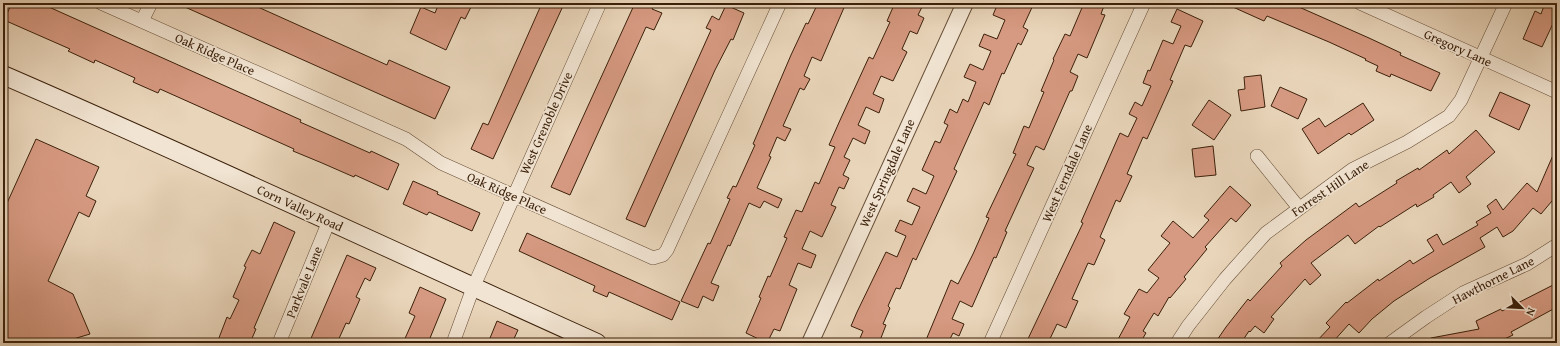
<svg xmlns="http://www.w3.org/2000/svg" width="1560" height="346" font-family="'Gentium Book Plus',serif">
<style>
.building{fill:#d69981;stroke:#3b200a}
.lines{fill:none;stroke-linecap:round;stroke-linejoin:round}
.minor-casing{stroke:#664d36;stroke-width:14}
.tertiary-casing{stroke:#664d36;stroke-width:18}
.secondary-casing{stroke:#3b200a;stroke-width:20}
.minor{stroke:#f1e4d2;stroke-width:13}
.tertiary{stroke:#f1e4d2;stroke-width:16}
.secondary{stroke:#f1e4d2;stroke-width:18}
.labels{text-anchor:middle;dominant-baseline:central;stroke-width:3.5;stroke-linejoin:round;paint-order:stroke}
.street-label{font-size:13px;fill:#3b200a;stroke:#f1e4d2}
</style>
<rect width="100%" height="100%" fill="#e9d5ba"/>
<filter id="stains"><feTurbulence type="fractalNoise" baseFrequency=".005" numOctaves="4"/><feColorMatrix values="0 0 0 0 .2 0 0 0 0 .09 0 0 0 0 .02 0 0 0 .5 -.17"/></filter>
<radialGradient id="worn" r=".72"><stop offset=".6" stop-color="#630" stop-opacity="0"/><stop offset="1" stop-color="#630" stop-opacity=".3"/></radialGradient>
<g class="building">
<polygon points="12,3 40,3 301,120 300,122 370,153 371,151 399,164 388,190 355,175 354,177 322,163 293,151 294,149 160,89 158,93 133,82 135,78 95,60 94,63 68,51 70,49 4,20"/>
<polygon points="176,3 249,3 387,65 389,60 450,87 435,119"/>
<polygon points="439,3 473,3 465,19 461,17 446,50 410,33 421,7 435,13"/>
<polygon points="542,3 556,3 563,6 493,159 471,149 483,123 488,125"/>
<polygon points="635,3 655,3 652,9 662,13 654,30 646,27 570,195 551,187"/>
<polygon points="818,3 846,3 821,61 812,57 804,76 810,79 804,90 800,88 783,126 791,129 785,141 777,137 769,156 771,157 757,188 782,199 778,208 764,201 760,208 749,203 730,246 728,245 711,283 719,286 713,301 703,296 698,308 681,301 708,243 710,244 730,199 727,198 733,186 736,187 755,145 753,144 791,55 806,23 808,24"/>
<polygon points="900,3 924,3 918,15 924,18 917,34 910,31 902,49 907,52 893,81 881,76 873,94 884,99 879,113 866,107 858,125 870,131 865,144 853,138 844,157 850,160 843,175 849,178 844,189 839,187 831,205 836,207 822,237 810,231 802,249 816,255 811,268 798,263 789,285 797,289 780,331 774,329 767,343 746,333 761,298 759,297 768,276 770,277 787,238 784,237 796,210 802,212 815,182 819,184 835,147 829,145 841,118 869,57 873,59 890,22 887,21 894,5 898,7"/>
<polygon points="998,3 1034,3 1023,27 1028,30 1021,45 1018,43 1004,74 1002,73 989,105 984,102 954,169 957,171 916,260 913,258 900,289 896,288 888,306 890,308 883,324 886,325 879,343 858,343 863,331 851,326 857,312 886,252 897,257 906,236 895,231 900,220 912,225 920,207 907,201 913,188 926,194 934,176 922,170 935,141 940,143 948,125 944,123 950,109 957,113 963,99 968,102 976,82 964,77 970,64 983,70 991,51 979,46 984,34 997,39 1005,20 993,15"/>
<polygon points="1084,3 1105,3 1101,14 1105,15 1087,58 1078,54 1070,72 1078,76 1072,91 1070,91 1044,150 1036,146 1027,165 1034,168 1005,231 1007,232 996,258 994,257 972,307 960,301 952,319 964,324 959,336 953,333 948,343 934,343 926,340 951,280 958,284 973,254 989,218 986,217 1016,154 1013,153 1024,126 1029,128 1044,92 1041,91 1054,60 1053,59 1065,34 1070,36"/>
<polygon points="1224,3 1290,3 1369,38 1401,53 1400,55 1440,73 1431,91 1391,74 1390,77 1376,71 1378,66 1365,60 1366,59 1329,42 1267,16 1264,21"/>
<polygon points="1545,3 1557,3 1557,15 1542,47 1523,39 1535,11 1541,14"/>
<polygon points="726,5 744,13 733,40 731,39 715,70 645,227 626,219 711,30 706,28 712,16 719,20"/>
<polygon points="1177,9 1203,21 1191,47 1185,45 1170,80 1173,81 1147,139 1143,137 1127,174 1132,176 1120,202 1116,200 1100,237 1105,240 1094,265 1088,263 1072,299 1078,301 1066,328 1057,324 1048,343 1026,343 1083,223 1081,222 1120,133 1128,137 1137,118 1129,114 1135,102 1142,106 1151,86 1143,83 1148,70 1150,71 1163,40 1173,44 1181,26 1171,22"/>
<polygon points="1261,75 1265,107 1241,111 1238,90 1245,89 1244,77"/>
<polygon points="1280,87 1307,99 1298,119 1271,106"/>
<polygon points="1500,92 1530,105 1519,130 1489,116"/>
<polygon points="1209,100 1231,115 1214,140 1192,125"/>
<polygon points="1363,103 1374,120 1351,135 1349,133 1318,154 1302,129 1319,118 1325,127"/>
<polygon points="1476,130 1495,152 1466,177 1471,184 1459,193 1451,182 1433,195 1434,197 1417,207 1416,204 1380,227 1379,226 1355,244 1348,235 1311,263 1321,275 1310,285 1305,279 1271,317 1274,319 1264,333 1255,326 1250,332 1249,331 1241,343 1215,343 1226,327 1248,299 1250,301 1282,266 1280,263 1306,240 1356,203 1359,207 1397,183 1396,181 1418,168 1419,170 1447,150 1449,154"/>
<polygon points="36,139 99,167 86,196 96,201 89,217 79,212 48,281 73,294 90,334 60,343 3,343 3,212"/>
<polygon points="1213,146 1216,175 1195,177 1192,149"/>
<polygon points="1557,146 1557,195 1541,214 1533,208 1513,231 1503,237 1497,227 1480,238 1485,247 1430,278 1394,301 1372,319 1359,333 1349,324 1332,343 1315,343 1330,327 1326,323 1346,302 1347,303 1378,279 1379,281 1410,260 1413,264 1434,251 1427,240 1437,234 1443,245 1478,225 1476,222 1491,213 1487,206 1496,199 1503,210 1527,183 1537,192"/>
<polygon points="413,181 438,192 437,194 480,213 472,231 429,212 427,215 403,204"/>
<polygon points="1230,186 1251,205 1236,222 1231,218 1205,247 1207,249 1184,277 1186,279 1170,298 1169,297 1158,316 1154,313 1143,331 1146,333 1140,343 1116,343 1130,317 1124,314 1139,289 1147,293 1159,278 1148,270 1170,243 1161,236 1173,221 1193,238 1209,220 1204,216"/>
<polygon points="274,222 295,232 254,328 256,329 250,343 217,343 227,317 230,319 239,300 233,297 246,267 244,266 252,250 260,254"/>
<polygon points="527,233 680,302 672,320 609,292 607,297 593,291 595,286 519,251"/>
<polygon points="347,255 376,268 370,281 365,278 356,297 360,299 349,324 346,323 337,343 309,343"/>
<polygon points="1557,283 1557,307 1511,332 1513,335 1496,343 1432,343 1431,338 1479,329 1476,321 1501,309 1502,311"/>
<polygon points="420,287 446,299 428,343 403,343 415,316 409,313"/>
<polygon points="497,321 518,330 512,343 488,343"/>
</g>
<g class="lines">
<defs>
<g id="minor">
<polyline points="101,3 406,139 441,163 653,258 663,255 667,250 780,3"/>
<polyline points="1360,3 1557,92"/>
<polyline points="142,21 151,3"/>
<polyline points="1257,156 1299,208"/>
<polyline points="279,343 329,221"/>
<polyline points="453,343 473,288 600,3"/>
<polyline points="990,343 1144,3"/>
<polyline points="1177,343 1188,326 1225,279 1266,233 1353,169 1407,142 1449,116 1461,100 1506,3"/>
<polyline points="1390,343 1426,317 1463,293 1527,264 1557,245"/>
</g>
<polyline id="tertiary" points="810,343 965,3"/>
<path id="secondary" d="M3 75C202 161 399 254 597 343"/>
</defs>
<use href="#minor" class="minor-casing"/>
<use href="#tertiary" class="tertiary-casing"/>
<use href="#secondary" class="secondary-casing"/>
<use href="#minor" class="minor"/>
<use href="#tertiary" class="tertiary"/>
<use href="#secondary" class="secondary"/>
</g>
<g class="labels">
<g class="street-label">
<text transform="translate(1458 48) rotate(24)">Gregory Lane</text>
<text transform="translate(215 54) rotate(24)">Oak Ridge Place</text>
<text transform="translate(546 123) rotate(-66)">West Grenoble Drive</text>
<text transform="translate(887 173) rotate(-66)">West Springdale Lane</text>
<text transform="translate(1067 173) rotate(-66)">West Ferndale Lane</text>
<text transform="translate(1330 188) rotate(-34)">Forrest Hill Lane</text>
<text transform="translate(507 193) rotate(24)">Oak Ridge Place</text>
<text transform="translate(300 208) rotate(25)">Corn Valley Road</text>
<text transform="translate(1493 280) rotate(-27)">Hawthorne Lane</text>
<text transform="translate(304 282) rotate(-68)">Parkvale Lane</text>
</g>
</g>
<rect width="1560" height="346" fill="none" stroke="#e9d5ba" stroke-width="16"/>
<rect x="4" y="4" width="1552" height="338" fill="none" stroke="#3b200a" stroke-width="2"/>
<rect x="8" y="8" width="1544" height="330" fill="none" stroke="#3b200a"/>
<g transform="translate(1522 308) rotate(114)" stroke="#f1e4d2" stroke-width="3" paint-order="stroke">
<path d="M0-3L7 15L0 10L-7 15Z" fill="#3b200a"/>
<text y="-6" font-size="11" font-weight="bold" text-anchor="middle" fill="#3b200a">N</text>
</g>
<rect width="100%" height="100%" filter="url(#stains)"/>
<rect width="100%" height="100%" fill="url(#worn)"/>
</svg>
